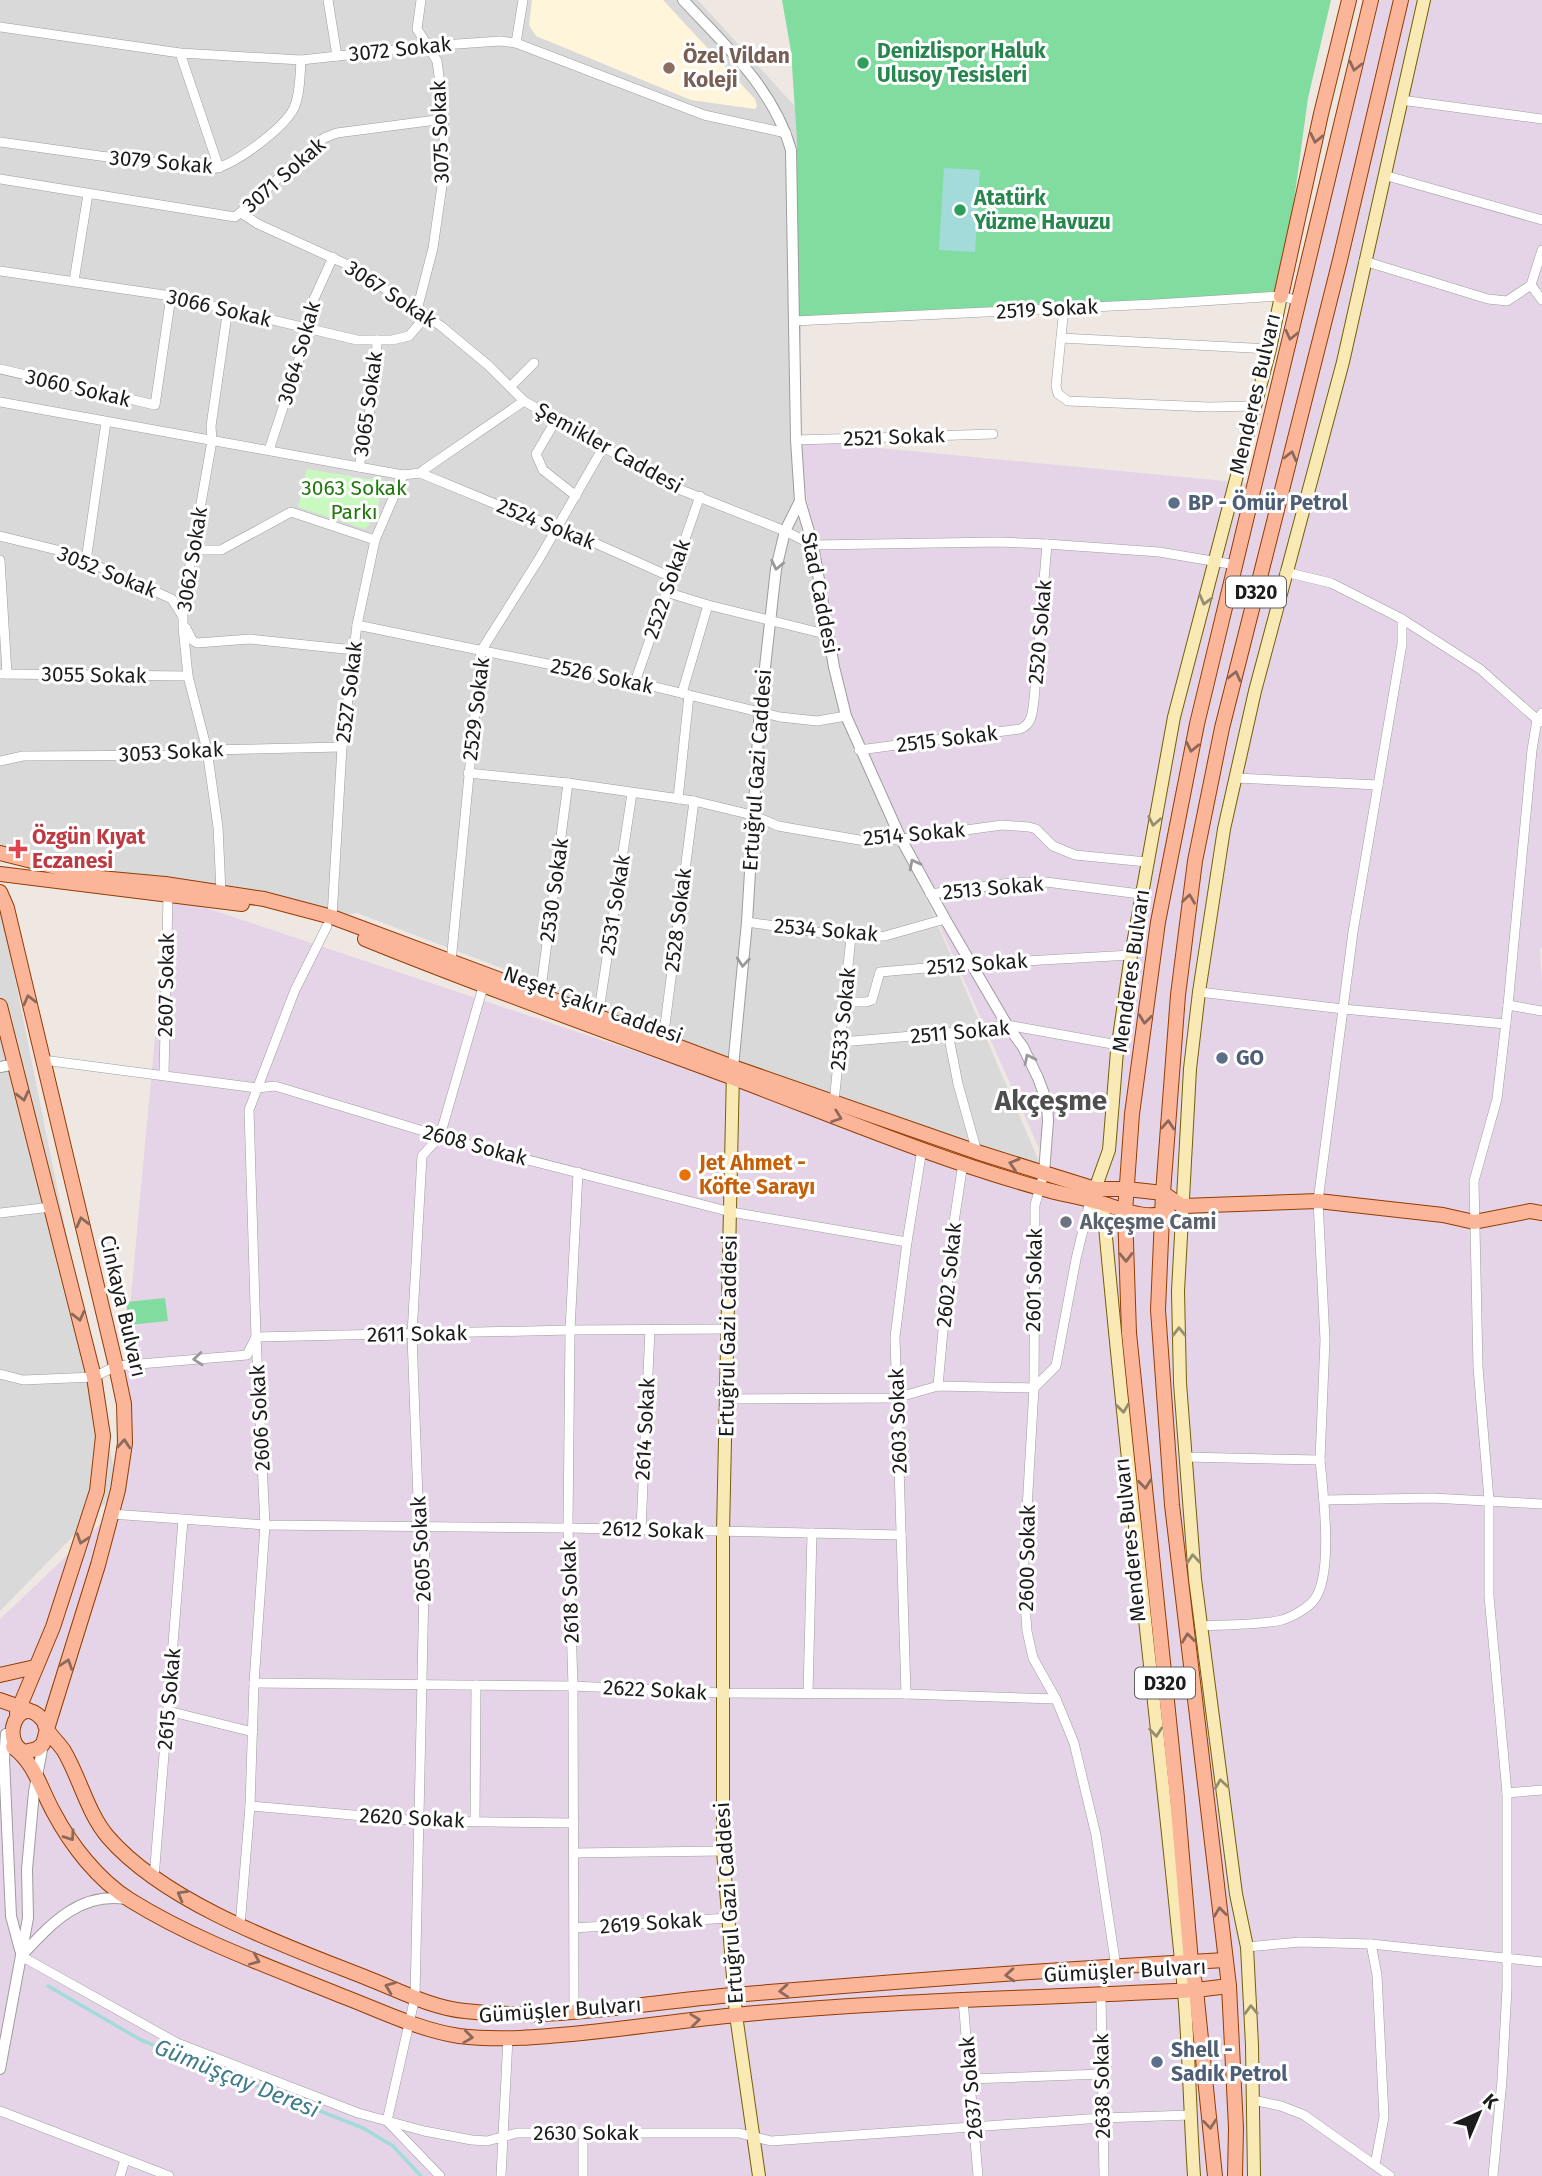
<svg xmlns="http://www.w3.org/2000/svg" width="1542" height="2176" font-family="'Fira Sans',sans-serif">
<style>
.residential{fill:#dad9da}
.industrial{fill:#e5d4e7}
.education{fill:#fff5da}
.park{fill:#c9f9be}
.pitch{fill:#80dd9f}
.water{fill:#a2dbd9}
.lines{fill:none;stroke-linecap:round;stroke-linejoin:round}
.stream{stroke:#a2dbd9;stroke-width:3.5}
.minor-casing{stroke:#9d9d9d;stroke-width:10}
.tertiary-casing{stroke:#9d9d9d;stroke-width:12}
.secondary-casing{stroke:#716005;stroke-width:14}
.primary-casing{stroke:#943b01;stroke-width:16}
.minor{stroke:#fff;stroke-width:9}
.tertiary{stroke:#fff;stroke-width:10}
.secondary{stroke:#f9eab5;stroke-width:12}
.primary{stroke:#fbb69a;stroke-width:14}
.oneway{stroke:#8c695b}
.oneway2{stroke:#999}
.oneway3{stroke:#968d70}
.leisure-dot{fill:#2e9e5b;stroke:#fff;stroke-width:2.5}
.education-dot{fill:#8d6e63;stroke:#fff;stroke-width:2.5}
.service-dot{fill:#5c6f8a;stroke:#fff;stroke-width:2.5}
.health-dot{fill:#e0444e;stroke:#fff;stroke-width:2.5}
.food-dot{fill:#e8710a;stroke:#fff;stroke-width:2.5}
.worship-dot{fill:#6b7280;stroke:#fff;stroke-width:2.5}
.labels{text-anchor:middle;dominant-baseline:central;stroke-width:6;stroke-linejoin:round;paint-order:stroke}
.shield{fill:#fff;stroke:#606060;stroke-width:2}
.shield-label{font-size:19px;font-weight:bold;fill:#1c1c1c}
.street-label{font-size:21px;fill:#1c1c1c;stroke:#fff}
.leisure-label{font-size:21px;font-weight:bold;fill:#27864d;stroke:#fff;text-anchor:start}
.education-label{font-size:21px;font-weight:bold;fill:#785e54;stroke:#fff;text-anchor:start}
.park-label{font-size:21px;fill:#20790c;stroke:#fff}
.service-label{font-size:21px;font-weight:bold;fill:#4e5e75;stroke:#fff;text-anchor:start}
.health-label{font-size:21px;font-weight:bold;fill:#be3a42;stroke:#fff;text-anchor:start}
.food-label{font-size:21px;font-weight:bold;fill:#c56008;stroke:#fff;text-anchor:start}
.worship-label{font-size:21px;font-weight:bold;fill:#5b616d;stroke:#fff;text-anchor:start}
.water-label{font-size:23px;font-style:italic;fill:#3f7b8c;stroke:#fff}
.district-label{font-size:28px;font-weight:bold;fill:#4f4f4f;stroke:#fff}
</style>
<rect width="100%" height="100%" fill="#eee7e2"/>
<g class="residential">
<polygon points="0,0 698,0 811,124 796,440 834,667 901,839 1044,1173 540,996 533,980 357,913 332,917 0,852"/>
<polygon points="0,904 118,1490 0,1611"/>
</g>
<polygon class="industrial" points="1369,0 1542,0 1542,948 1540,949 1542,982 1542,2176 0,2176 0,1619 111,1514 168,895 1059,1193 846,716 796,440 1256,484"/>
<polygon class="education" points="532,0 663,0 755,99 757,106 755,109 691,100 536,36 529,25"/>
<path class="park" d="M307 469 380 481C383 496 376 519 365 529L298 507Z"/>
<g class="pitch">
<polygon points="782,0 1331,0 1308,98 1281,296 794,321 797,140 791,51"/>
<polygon points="165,1298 168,1321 129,1325 126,1302"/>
</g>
<polygon class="water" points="944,168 980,170 975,252 939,250"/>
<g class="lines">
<polyline class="stream" points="48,1986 141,2040 363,2128 393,2146 421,2176"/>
<defs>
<g id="minor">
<polyline points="328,0 337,56"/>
<polyline points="0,27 180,53 301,60 429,46 500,41 516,43 704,115 786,133"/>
<polyline points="516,43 523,0"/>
<polyline points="180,53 219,168"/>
<polyline points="1401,100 1542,119"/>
<path d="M0 142 100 156 212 169C234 166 284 128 294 108 300 95 300 75 301 60"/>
<polyline points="1384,175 1542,220"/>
<polyline points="0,179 235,217 324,138 337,133 444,119"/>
<polyline points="241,213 258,224 359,270 397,298 441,326 489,366 524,401"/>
<polyline points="1542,250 1531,285 1542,300"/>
<polyline points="1364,261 1488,299 1507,301 1531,285"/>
<polyline points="0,271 171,296 357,340 392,340 409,336 427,315"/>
<polyline points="74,281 88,194"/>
<polyline points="1064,308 1056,386 1058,394 1068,401 1209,407 1256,406"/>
<polyline points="417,310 433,248 445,165 443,107 437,61 417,29 421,0"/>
<polyline points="794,321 1156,304 1281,296 1299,301"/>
<polyline points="1061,338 1270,349"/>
<polyline points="0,369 155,405 171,296"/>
<polyline points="510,387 534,363"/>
<polyline points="0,402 403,475 420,473 425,469 524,401 671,486 785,531 813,545 999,542 1047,544 1159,552 1236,565"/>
<polyline points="556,420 536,454 543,470 576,496"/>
<polyline points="796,440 993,434"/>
<polyline points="269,450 309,329 309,310 333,257"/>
<polyline points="359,467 376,377 377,340"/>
<polyline points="420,473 527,517 559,527 671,577"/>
<polyline points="0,536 57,550 86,561 172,599 182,615"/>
<polyline points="192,550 221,550 291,512 375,540"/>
<polyline points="0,560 7,674"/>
<polyline points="86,561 106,422"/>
<polyline points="1285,572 1331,583 1402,619 1480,669 1540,722"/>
<polyline points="666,592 708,605 829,635"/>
<polyline points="357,625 635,682 780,717 817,721 846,716"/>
<polyline points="186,628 192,640 197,643 250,639 354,650"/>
<polyline points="0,674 188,676"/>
<polyline points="635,682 700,496"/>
<polyline points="682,693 708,605"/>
<path d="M859 750 1020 729C1033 723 1032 713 1034 700L1047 544"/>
<polyline points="0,761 23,756 194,755 207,750 342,747"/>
<polyline points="468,773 568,783 694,801 752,815 778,826 865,841 901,839 1002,825 1029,827 1036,829 1053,846 1075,855 1147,862"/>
<polyline points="1237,778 1378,785"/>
<polyline points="678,799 689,695"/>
<polyline points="221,892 218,827 207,750 188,676 183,627 183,605 212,441 211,426 228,308"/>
<polyline points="930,894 1010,883 1046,882 1140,894"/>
<polyline points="332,917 342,747 357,625 375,540 403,475"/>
<polyline points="747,922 851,937 885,936 945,919"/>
<polyline points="451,962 481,651 539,559 604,446"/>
<polyline points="1199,992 1343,1009 1506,1024"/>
<polyline points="540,996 568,783"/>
<polyline points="846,1002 866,1002 872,1000 880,972 972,964 1131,955"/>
<polyline points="1508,1005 1542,1011"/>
<polyline points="598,1017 632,793"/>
<polyline points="948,1033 958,1084 977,1152"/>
<polyline points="663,1040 694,801"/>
<polyline points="841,1042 948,1033 1007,1025 1118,1045"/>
<polyline points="43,1060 257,1088 275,1086 466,1144 731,1212 907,1242"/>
<polyline points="164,1075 168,895"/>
<polyline points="834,1102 851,937"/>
<polyline points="1091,1197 1076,1259 1056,1366 1034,1388 1023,1578 1027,1631 1033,1658 1056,1699 1074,1743 1096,1835 1116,1967"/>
<polyline points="0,1213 51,1207"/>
<polyline points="0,1374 23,1380 94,1377 116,1366 247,1355 256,1337 570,1330 729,1329"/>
<polyline points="938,1386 951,1242 963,1163"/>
<polyline points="727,1399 896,1398 938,1386 1034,1388 1035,1205 1044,1173"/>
<polyline points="1185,1457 1320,1460 1325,1340 1318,1201 1353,932 1402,644 1402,619"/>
<polyline points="1324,1500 1432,1498 1542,1504"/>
<polyline points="111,1514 265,1525 568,1528 901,1535"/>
<polyline points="641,1529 650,1329"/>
<path d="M1200 1626C1227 1624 1256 1626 1282 1620 1292 1617 1308 1608 1314 1600 1334 1575 1323 1492 1320 1460"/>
<polyline points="254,1683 573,1686 722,1693 906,1694 1056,1699"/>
<polyline points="808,1694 812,1533"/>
<polyline points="906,1694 895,1337 907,1242 922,1149"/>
<polyline points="168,1711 253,1732"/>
<polyline points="1507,1793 1542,1790"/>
<polyline points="250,1806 420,1821 574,1823"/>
<polyline points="475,1821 476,1685"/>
<polyline points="574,1853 723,1851"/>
<polyline points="154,1878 183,1520"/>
<polyline points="240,1926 250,1806 254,1683 265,1525 256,1337 249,1110 295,990 327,926"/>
<polyline points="574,1928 728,1918"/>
<polyline points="1371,1944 1377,1975 1384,2117 1375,2165"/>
<polyline points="1247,1947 1300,1942 1371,1944 1542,1962"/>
<polyline points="21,1956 177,2043 358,2113 424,2131 472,2140 487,2141 517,2133 739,2133 771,2141 1102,2118 1190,2115"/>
<polyline points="1101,1995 1104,2176"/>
<polyline points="963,2000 978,2176"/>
<polyline points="574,2012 573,1686 568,1528 570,1330 578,1172"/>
<polyline points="970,2079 1102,2074"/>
<polyline points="1253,2100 1281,2106 1304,2115 1390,2176"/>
<polyline points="0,2111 169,2176"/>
<polyline points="583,2133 583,2176"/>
<polyline points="120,2176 125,2160"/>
<polyline points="440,2176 387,2121 415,1997 425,1542 419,1526 412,1335 422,1156 440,1136 483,987"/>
<polyline points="501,2176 508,2038"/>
<polyline points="1493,2176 1502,2080 1507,1988 1507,1793 1489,1596 1489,1500 1478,1367 1474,1181 1497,1099 1508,1005 1532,750 1537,720 1542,713"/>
</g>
<g id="tertiary">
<path d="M683 0C725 45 774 89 791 150L796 440 800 501 813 545 834 667 846 716 901 839 945 919 1007 1025 1023 1047 1038 1078 1047 1102 1048 1121 1044 1173"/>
<polyline points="0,1067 15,1064"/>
<polyline points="733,1067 747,922 759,721 776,569 785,531 800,501"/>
<polyline points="6,1734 4,1759 11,1916 20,1950"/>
<path d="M21 1956C51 1924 79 1892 126 1899"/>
<polyline points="0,2069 28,1918 27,1869 34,1792 43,1744"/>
</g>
<g id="secondary">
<polyline points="733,1071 723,1532 723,1851 736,2015 759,2176"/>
<polyline points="1095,1189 1109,1150 1117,1051 1131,955 1174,717 1270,349 1281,296"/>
<path d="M1090 1201 1101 1208 1104 1215C1127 1474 1159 1732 1184 1991 1189 2052 1190 2114 1194 2176"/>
<polyline points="1254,2176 1252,2045 1247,1947 1236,1894 1195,1579 1180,1383 1178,1291 1190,1069 1199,992 1224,829 1255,691 1343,362 1424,0"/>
</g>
<g id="primary">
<polyline points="1281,296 1321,114 1349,0"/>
<polyline points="0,853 100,878 165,884 264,899 332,917 733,1067 977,1152 1095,1189 1127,1189 1163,1193 1182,1206 1318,1201 1443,1215 1474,1222 1530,1211 1542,1213"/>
<polyline points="0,874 242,904"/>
<path d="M0 892 7 908 116 1366 124 1404 125 1443 118 1490 98 1565 47 1729 43 1744 37 1749 24 1752C0 1740 18 1695 40 1717 47 1724 42 1721 47 1729 51 1737 59 1743 64 1751 80 1778 87 1812 108 1837 166 1904 286 1946 367 1978 398 1990 432 2008 465 2011 555 2022 645 2002 734 1995 898 1981 1062 1969 1225 1960"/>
<path d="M365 939C488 989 612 1033 736 1079 837 1117 936 1159 1040 1188 1060 1194 1081 1197 1101 1203 1123 1209 1145 1221 1168 1212"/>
<polyline points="0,1006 94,1377 103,1436 97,1491 53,1627 17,1713"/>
<polyline points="0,1675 35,1667"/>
<polyline points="0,1700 28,1710"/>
<path d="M13 1747C35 1763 41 1790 54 1813 71 1845 98 1880 130 1900 196 1941 271 1967 342 1996 379 2010 419 2030 459 2036 499 2041 541 2037 582 2033 633 2028 685 2020 736 2015 889 2000 1043 1998 1196 1990L1229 1986"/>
<polyline points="1215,2176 1196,1990 1191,1962 1177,1798 1129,1333 1125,1212 1132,1114 1158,922 1197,724 1371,0"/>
<polyline points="1235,2176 1236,2128 1229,1986 1172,1505 1158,1310 1163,1193 1178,995 1195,861 1222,728 1340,260 1401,0"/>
</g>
</defs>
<use href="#minor" class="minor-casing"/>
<use href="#tertiary" class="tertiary-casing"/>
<use href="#secondary" class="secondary-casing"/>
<use href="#primary" class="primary-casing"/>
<use href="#minor" class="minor"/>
<use href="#tertiary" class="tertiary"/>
<use href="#secondary" class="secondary"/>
<use href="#primary" class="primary"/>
</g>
<defs><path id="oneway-chevron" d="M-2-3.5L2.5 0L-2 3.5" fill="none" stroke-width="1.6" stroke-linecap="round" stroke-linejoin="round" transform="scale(1.75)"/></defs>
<g class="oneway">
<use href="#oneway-chevron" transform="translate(1355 66) rotate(103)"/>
<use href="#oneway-chevron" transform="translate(1316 138) rotate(102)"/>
<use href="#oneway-chevron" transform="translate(1291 335) rotate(103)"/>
<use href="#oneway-chevron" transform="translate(1291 456) rotate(-76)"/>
<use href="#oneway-chevron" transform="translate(1235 676) rotate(-76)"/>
<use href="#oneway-chevron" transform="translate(1192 747) rotate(102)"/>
<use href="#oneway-chevron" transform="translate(1189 899) rotate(-82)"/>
<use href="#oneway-chevron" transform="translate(29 1000) rotate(-104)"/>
<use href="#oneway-chevron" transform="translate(1145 1019) rotate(97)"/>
<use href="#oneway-chevron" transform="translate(23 1096) rotate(76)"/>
<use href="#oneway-chevron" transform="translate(837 1117) rotate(20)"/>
<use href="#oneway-chevron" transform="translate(1168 1125) rotate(-86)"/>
<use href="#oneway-chevron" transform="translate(1014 1164) rotate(-163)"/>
<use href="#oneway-chevron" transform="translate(82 1222) rotate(-104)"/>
<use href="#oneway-chevron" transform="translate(1126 1257) rotate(89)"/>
<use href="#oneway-chevron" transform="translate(79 1316) rotate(76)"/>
<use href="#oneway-chevron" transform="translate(124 1444) rotate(-86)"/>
<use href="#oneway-chevron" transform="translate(1145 1484) rotate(84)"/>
<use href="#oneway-chevron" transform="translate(82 1539) rotate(108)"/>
<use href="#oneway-chevron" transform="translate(1188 1638) rotate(-97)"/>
<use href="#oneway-chevron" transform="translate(67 1664) rotate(-72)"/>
<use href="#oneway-chevron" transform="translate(70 1836) rotate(55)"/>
<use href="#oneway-chevron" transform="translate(182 1895) rotate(-151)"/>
<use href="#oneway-chevron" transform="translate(1220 1912) rotate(-97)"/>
<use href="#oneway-chevron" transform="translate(255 1960) rotate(23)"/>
<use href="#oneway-chevron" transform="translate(1010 1975) rotate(176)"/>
<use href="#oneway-chevron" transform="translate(390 1987) rotate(-159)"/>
<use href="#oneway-chevron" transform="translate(784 1991) rotate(176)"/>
<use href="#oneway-chevron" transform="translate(695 2020) rotate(-7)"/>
<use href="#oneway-chevron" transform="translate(468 2037) rotate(7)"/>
<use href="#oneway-chevron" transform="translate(1210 2124) rotate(84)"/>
</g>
<g class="oneway2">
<use href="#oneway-chevron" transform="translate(777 565) rotate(102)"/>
<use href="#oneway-chevron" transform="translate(914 864) rotate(-118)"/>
<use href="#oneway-chevron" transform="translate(743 962) rotate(95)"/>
<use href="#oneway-chevron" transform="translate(1029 1059) rotate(-116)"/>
<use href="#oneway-chevron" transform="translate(198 1359) rotate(175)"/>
</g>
<g class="oneway3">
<use href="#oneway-chevron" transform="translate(1205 600) rotate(105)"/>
<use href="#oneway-chevron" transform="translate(1154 821) rotate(101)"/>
<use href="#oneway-chevron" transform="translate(1179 1332) rotate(-91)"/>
<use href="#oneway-chevron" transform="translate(1123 1408) rotate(83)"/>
<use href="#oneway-chevron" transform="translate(1193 1559) rotate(-95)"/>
<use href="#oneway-chevron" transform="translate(1156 1732) rotate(85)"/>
<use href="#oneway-chevron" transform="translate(1221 1784) rotate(-98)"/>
<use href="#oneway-chevron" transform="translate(1251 2010) rotate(-92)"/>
</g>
<g class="leisure-dot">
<circle cx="863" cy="63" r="7"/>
<circle cx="960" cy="210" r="7"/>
</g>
<circle class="education-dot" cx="669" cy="68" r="7"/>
<g class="service-dot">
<circle cx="1174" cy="503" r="7"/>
<circle cx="1222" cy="1058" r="7"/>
<circle cx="1157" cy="2062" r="7"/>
</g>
<path class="health-dot" d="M14.5 838.5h7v7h7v7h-7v7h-7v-7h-7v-7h7z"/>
<circle class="food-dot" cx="685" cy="1175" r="7"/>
<circle class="worship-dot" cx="1066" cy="1222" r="7"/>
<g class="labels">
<g class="shield">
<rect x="1226" y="576.5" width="60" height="31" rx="5"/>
<rect x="1135" y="1667.5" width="60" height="31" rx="5"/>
</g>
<g class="shield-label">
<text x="1256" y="592">D320</text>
<text x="1165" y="1683">D320</text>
</g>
<g class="street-label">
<text transform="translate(400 49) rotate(-6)">3072 Sokak</text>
<text transform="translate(440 132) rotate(-92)">3075 Sokak</text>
<text transform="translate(161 162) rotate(5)">3079 Sokak</text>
<text transform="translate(284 175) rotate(-41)">3071 Sokak</text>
<text transform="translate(391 294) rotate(33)">3067 Sokak</text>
<text transform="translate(219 308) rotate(13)">3066 Sokak</text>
<text transform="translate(1047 309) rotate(-3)">2519 Sokak</text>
<text transform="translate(299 353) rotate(-74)">3064 Sokak</text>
<text transform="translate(78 388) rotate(13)">3060 Sokak</text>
<text transform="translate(1255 394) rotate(-77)">Menderes Bulvarı</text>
<text transform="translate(368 404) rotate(-82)">3065 Sokak</text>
<text transform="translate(894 437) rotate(-2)">2521 Sokak</text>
<text transform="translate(609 448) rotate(29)">Şemikler Caddesi</text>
<text transform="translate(546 524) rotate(22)">2524 Sokak</text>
<text transform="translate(192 559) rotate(-81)">3062 Sokak</text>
<text transform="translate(107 572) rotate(22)">3052 Sokak</text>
<text transform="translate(667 589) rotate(-71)">2522 Sokak</text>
<text transform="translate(820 593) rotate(79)">Stad Caddesi</text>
<text transform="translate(1040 632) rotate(-85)">2520 Sokak</text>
<text transform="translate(94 675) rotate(1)">3055 Sokak</text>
<text transform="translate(602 676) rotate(12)">2526 Sokak</text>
<text transform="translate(349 692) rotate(-83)">2527 Sokak</text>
<text transform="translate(476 709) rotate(-83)">2529 Sokak</text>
<text transform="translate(947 739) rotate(-7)">2515 Sokak</text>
<text transform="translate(171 752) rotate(-3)">3053 Sokak</text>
<text transform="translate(757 770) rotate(-86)">Ertuğrul Gazi Caddesi</text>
<text transform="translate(914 834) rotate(-5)">2514 Sokak</text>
<text transform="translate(993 888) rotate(-5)">2513 Sokak</text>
<text transform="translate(554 890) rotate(-82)">2530 Sokak</text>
<text transform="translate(615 905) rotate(-81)">2531 Sokak</text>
<text transform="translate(678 920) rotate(-83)">2528 Sokak</text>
<text transform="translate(826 930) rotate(5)">2534 Sokak</text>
<text transform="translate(977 964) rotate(-4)">2512 Sokak</text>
<text transform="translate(1131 971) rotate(-82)">Menderes Bulvarı</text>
<text transform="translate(166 985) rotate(-89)">2607 Sokak</text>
<text transform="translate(593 1005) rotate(20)">Neşet Çakır Caddesi</text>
<text transform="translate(843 1019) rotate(-84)">2533 Sokak</text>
<text transform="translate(960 1032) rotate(-5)">2511 Sokak</text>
<text transform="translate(475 1145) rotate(15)">2608 Sokak</text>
<text transform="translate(949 1275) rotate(-84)">2602 Sokak</text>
<text transform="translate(1034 1280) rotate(-89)">2601 Sokak</text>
<text transform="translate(123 1306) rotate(77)">Cinkaya Bulvarı</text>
<text transform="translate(417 1334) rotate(-1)">2611 Sokak</text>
<text transform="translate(728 1336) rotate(-89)">Ertuğrul Gazi Caddesi</text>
<text transform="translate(260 1418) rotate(-93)">2606 Sokak</text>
<text transform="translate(898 1421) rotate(-92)">2603 Sokak</text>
<text transform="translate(645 1429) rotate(-87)">2614 Sokak</text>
<text transform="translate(653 1530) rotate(2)">2612 Sokak</text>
<text transform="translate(1130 1540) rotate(-96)">Menderes Bulvarı</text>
<text transform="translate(421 1549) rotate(-93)">2605 Sokak</text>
<text transform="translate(1027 1558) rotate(-89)">2600 Sokak</text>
<text transform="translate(570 1592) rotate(-92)">2618 Sokak</text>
<text transform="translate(655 1690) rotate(3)">2622 Sokak</text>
<text transform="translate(169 1699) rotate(-85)">2615 Sokak</text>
<text transform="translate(412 1818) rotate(3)">2620 Sokak</text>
<text transform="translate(729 1903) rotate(-94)">Ertuğrul Gazi Caddesi</text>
<text transform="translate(651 1923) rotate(-4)">2619 Sokak</text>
<text transform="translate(1125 1971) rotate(-3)">Gümüşler Bulvarı</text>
<text transform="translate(560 2010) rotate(-4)">Gümüşler Bulvarı</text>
<text transform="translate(1102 2086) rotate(-91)">2638 Sokak</text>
<text transform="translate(971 2088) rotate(-95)">2637 Sokak</text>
<text x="586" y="2133">2630 Sokak</text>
</g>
<g class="leisure-label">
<text x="877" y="51">Denizlispor Haluk<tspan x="877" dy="24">Ulusoy Tesisleri</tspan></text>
<text x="974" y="198">Atatürk<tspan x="974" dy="24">Yüzme Havuzu</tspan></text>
</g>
<g class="education-label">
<text x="683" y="56">Özel Vildan<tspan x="683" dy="24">Koleji</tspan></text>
</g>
<g class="park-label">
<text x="354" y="488">3063 Sokak<tspan x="354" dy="24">Parkı</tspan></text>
</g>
<g class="service-label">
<text x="1188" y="503">BP - Ömür Petrol</text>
<text x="1236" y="1058">GO</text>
<text x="1171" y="2050">Shell -<tspan x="1171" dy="24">Sadık Petrol</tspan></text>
</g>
<g class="health-label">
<text x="32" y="837">Özgün Kıyat<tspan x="32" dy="24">Eczanesi</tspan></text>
</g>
<g class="food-label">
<text x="699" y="1163">Jet Ahmet -<tspan x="699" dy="24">Köfte Sarayı</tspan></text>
</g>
<g class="worship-label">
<text x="1080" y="1222">Akçeşme Cami</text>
</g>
<g class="water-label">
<text transform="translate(237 2078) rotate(22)">Gümüşçay Deresi</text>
</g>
<g class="district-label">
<text x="1051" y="1100">Akçeşme</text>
</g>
</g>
<g transform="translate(1479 2113) rotate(44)" stroke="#ffffff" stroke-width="5" paint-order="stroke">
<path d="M0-5L12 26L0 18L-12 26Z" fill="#1c1c1c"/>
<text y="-10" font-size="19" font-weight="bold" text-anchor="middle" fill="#1c1c1c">K</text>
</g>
</svg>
